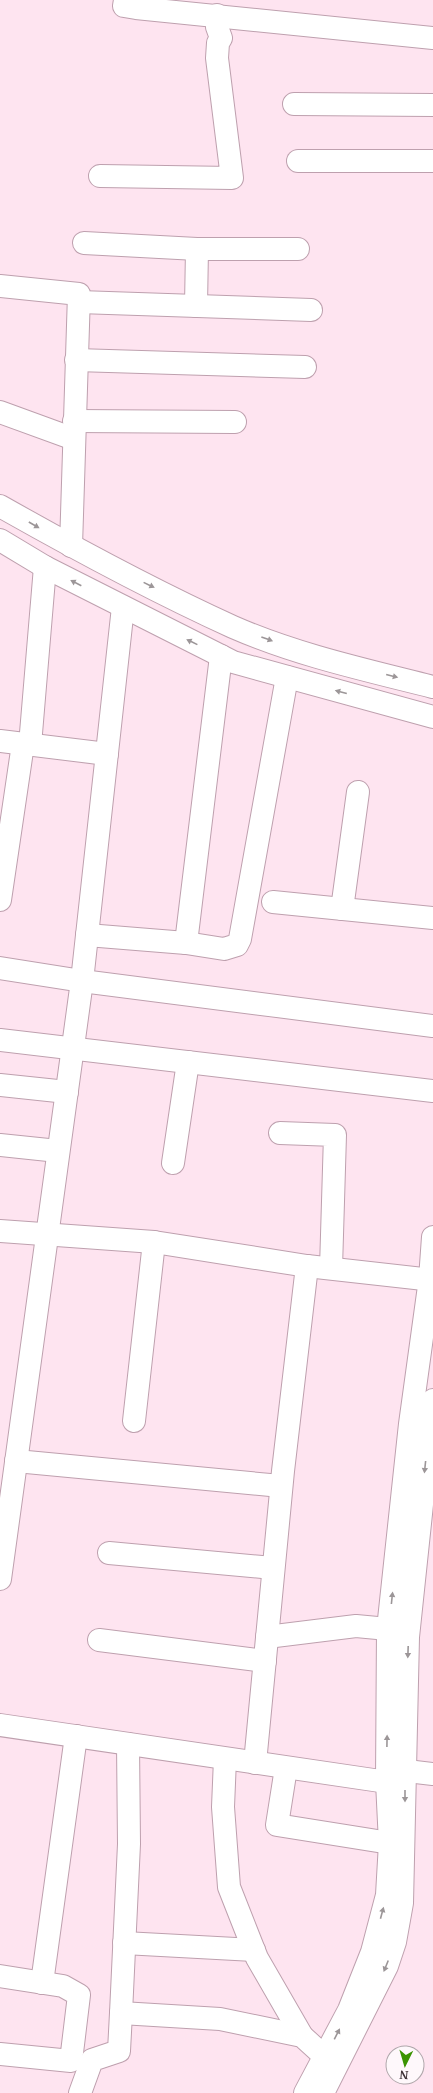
<svg xmlns="http://www.w3.org/2000/svg" width="433" height="2093" font-family="Merriweather,serif">
<style>
.lines{fill:none;stroke-linecap:round;stroke-linejoin:round}
.minor-casing{stroke:#bea0ae;stroke-width:24}
.minor{stroke:#fff;stroke-width:22}
.oneway{fill:#9c9698}
</style>
<rect width="100%" height="100%" fill="#fee4f0"/>
<g class="lines">
<defs>
<g id="minor">
<polyline points="125,0 124,6 136,8 433,38"/>
<polyline points="294,104 433,105"/>
<polyline points="298,161 433,161"/>
<polyline points="100,176 232,178 217,58 218,43 221,38 217,27 217,15"/>
<polyline points="84,243 197,249"/>
<polyline points="0,286 79,294 71,546"/>
<polyline points="79,302 311,310"/>
<polyline points="196,306 197,249 298,249"/>
<polyline points="76,360 305,367"/>
<polyline points="0,412 74,439"/>
<polyline points="74,421 235,422"/>
<path d="M0 506C76 549 154 591 233 627 297 655 366 670 433 687"/>
<polyline points="0,540 45,567 233,662 433,717"/>
<polyline points="0,741 107,754"/>
<polyline points="30,745 45,567"/>
<polyline points="0,900 23,744"/>
<polyline points="273,902 433,918"/>
<polyline points="342,909 358,792"/>
<polyline points="87,935 186,943 224,949 237,945 240,939 287,677"/>
<polyline points="186,943 221,656"/>
<polyline points="0,968 82,981 433,1026"/>
<polyline points="0,1040 433,1091"/>
<polyline points="0,1085 67,1092"/>
<polyline points="280,1133 335,1135 331,1268"/>
<polyline points="0,1145 58,1151"/>
<polyline points="173,1163 188,1062"/>
<polyline points="0,1231 154,1242 307,1266 433,1280"/>
<polyline points="134,1421 154,1242"/>
<polyline points="16,1461 281,1486"/>
<polyline points="109,1553 273,1568"/>
<polyline points="0,1579 82,981 123,607"/>
<polyline points="267,1637 356,1626 388,1629"/>
<polyline points="99,1640 265,1661"/>
<polyline points="0,1725 387,1782"/>
<polyline points="128,1744 129,1844 121,2013 220,2019 302,2036 325,2057"/>
<polyline points="225,1759 223,1807 229,1887 257,1958 302,2036"/>
<polyline points="255,1763 283,1471 307,1266"/>
<polyline points="286,1768 277,1825 390,1843"/>
<polyline points="390,1769 433,1774"/>
<polyline points="124,1943 254,1950"/>
<polyline points="0,1976 63,1986 79,1995 71,2061 0,2054"/>
<polyline points="42,1983 76,1736"/>
<polyline points="80,2093 92,2060 119,2051 121,2013"/>
<polyline points="305,2093 349,2010 372,1952 387,1895 390,1843 387,1782 388,1629 410,1424 430,1279 433,1237"/>
<polyline points="323,2093 387,1966 395,1942 402,1903 408,1637 433,1400"/>
</g>
</defs>
<use href="#minor" class="minor-casing"/>
<use href="#minor" class="minor"/>
</g>
<defs><path id="oneway-solid" d="M-6-.8H1V-3.2L6.5 0L1 3.2V.8H-6Z"/></defs>
<g class="oneway">
<use href="#oneway-solid" transform="translate(34 525) rotate(30)"/>
<use href="#oneway-solid" transform="translate(76 583) rotate(-153)"/>
<use href="#oneway-solid" transform="translate(149 585) rotate(26)"/>
<use href="#oneway-solid" transform="translate(267 639) rotate(20)"/>
<use href="#oneway-solid" transform="translate(192 642) rotate(-154)"/>
<use href="#oneway-solid" transform="translate(392 676) rotate(14)"/>
<use href="#oneway-solid" transform="translate(341 692) rotate(-165)"/>
<use href="#oneway-solid" transform="translate(425 1467) rotate(96)"/>
<use href="#oneway-solid" transform="translate(392 1598) rotate(-84)"/>
<use href="#oneway-solid" transform="translate(408 1652) rotate(92)"/>
<use href="#oneway-solid" transform="translate(387 1741) rotate(-89)"/>
<use href="#oneway-solid" transform="translate(405 1796) rotate(90)"/>
<use href="#oneway-solid" transform="translate(382 1913) rotate(-75)"/>
<use href="#oneway-solid" transform="translate(386 1966) rotate(112)"/>
<use href="#oneway-solid" transform="translate(337 2034) rotate(-63)"/>
</g>
<g transform="translate(405 2065) rotate(185)"><circle r="19" fill="#fef8fb" stroke="#afa7ab"/>
<path d="M0-3L7 15L0 10L-7 15Z" fill="#3b9301"/>
<text y="-6" font-size="11" font-weight="bold" text-anchor="middle" fill="#392d32">N</text>
</g>
</svg>
